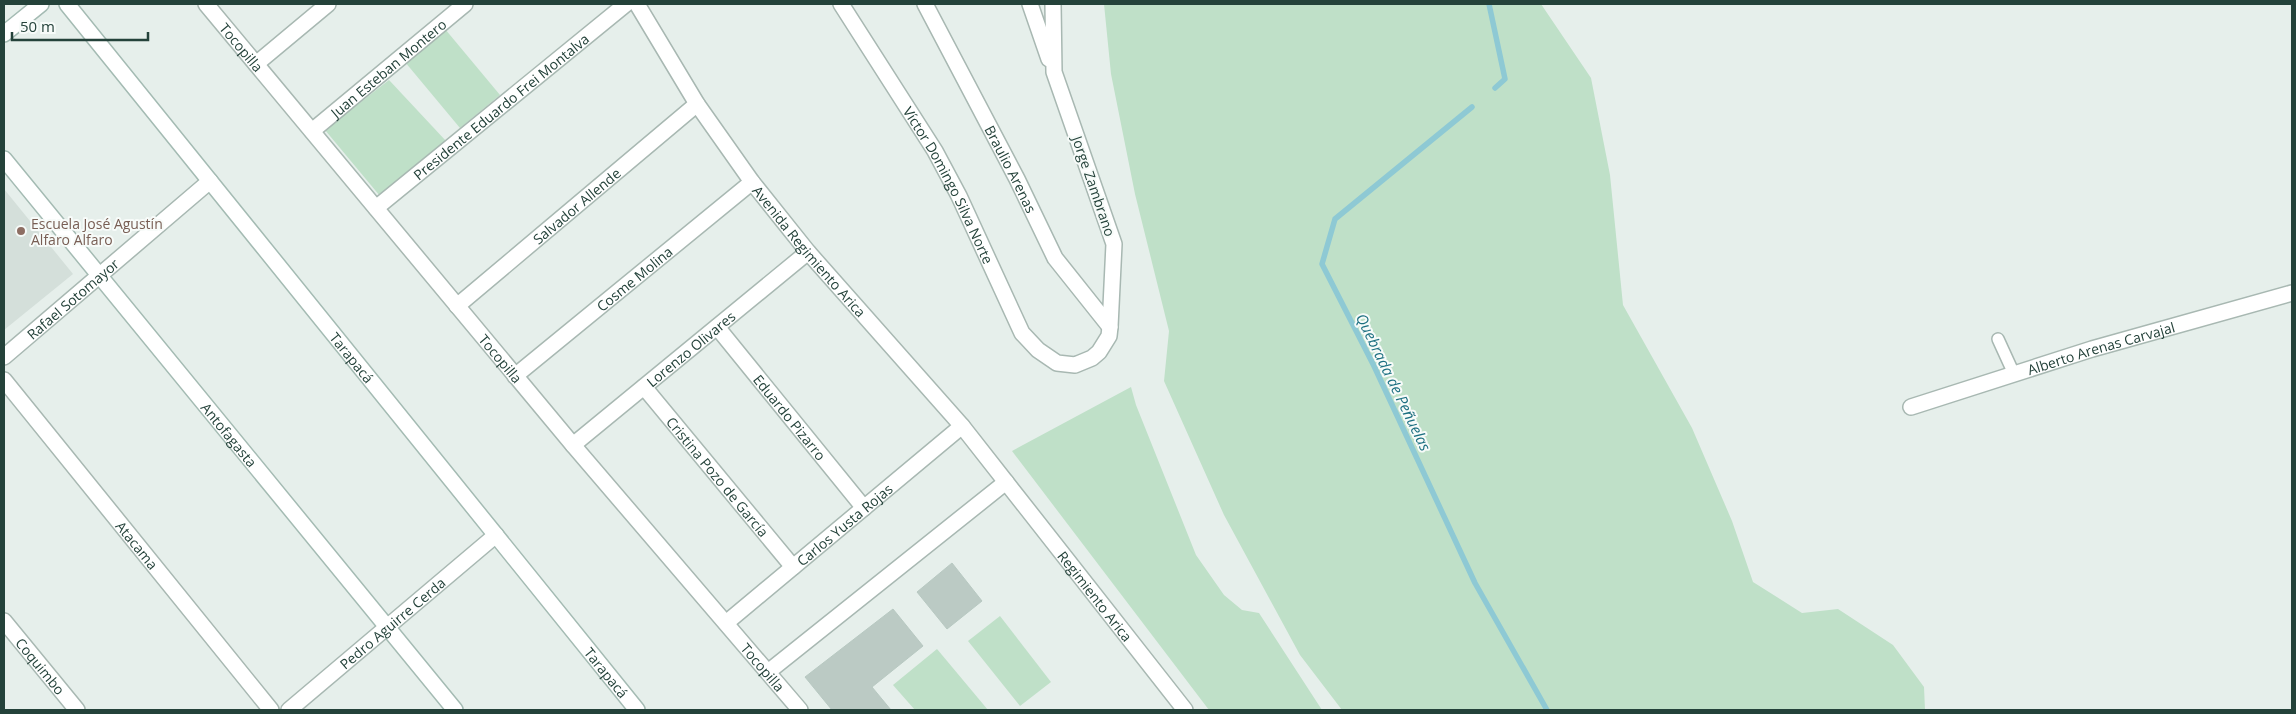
<svg xmlns="http://www.w3.org/2000/svg" width="2296" height="714" font-family="'Open Sans',sans-serif">
<style>
.built{fill:#d4dfda}
.green{fill:#bfe0c8}
.lines{fill:none;stroke-linecap:round;stroke-linejoin:round}
.stream{stroke:#8ec9d4;stroke-width:5.5}
.building{fill:#bbcac4;stroke:#b8c9c2}
.lane-casing{stroke:#a8b8b2;stroke-width:14}
.street-casing{stroke:#a8b8b2;stroke-width:18}
.secondary-casing{stroke:#a4bbb3;stroke-width:18}
.lane{stroke:#fff;stroke-width:11}
.street{stroke:#fff;stroke-width:15}
.secondary{stroke:#fff;stroke-width:15}
.education-dot{fill:#8d6e63;stroke:#f7fbf9;stroke-width:2}
.labels{text-anchor:middle;dominant-baseline:central;stroke-width:4;stroke-linejoin:round;paint-order:stroke}
.street-label{font-size:14px;fill:#24423a;stroke:#f7fbf9}
.education-label{font-size:14px;fill:#785e54;stroke:#f7fbf9;text-anchor:start}
.water-label{font-size:15px;font-style:italic;fill:#1c6f80;stroke:#f7fbf9}
</style>
<rect width="100%" height="100%" fill="#e6efeb"/>
<polygon class="built" points="4,189 73,274 4,330"/>
<g class="green">
<polygon points="1104,4 1541,4 1591,78 1610,175 1623,305 1692,428 1732,521 1753,582 1802,613 1838,609 1893,645 1924,687 1925,710 1342,710 1300,655 1224,515 1164,381 1169,331 1135,194 1111,74"/>
<polygon points="445,29 500,95 460,128 405,62"/>
<polygon points="389,80 446,141 380,196 325,130"/>
<polygon points="1131,387 1136,405 1196,555 1224,595 1242,610 1259,613 1322,710 1209,710 1012,451"/>
<polygon points="1000,616 1051,682 1020,706 968,641"/>
<polygon points="937,649 988,710 915,710 893,685"/>
</g>
<g class="lines">
<g class="stream">
<polyline points="1489,4 1505,79 1495,88"/>
<polyline points="1472,107 1335,219 1322,264 1374,366 1475,583 1547,710"/>
</g>
</g>
<g class="building">
<polygon points="952,563 982,601 947,629 917,592"/>
<polygon points="893,609 923,646 872,687 891,710 832,710 805,677"/>
</g>
<g class="lines">
<defs>
<polyline id="lane" points="1998,339 2014,374"/>
<g id="street">
<path id="s1" d="M206 4 573 445 800 710"/>
<path id="s2" d="M637 4 697 104 752 182 808 252 962 426 1185 710"/>
<path id="s3" d="M841 4 935 151 959 196 1022 333 1038 350 1057 363 1075 365 1092 358 1099 352 1109 336 1110 327 1114 244 1054 72 1053 4"/>
<path id="s4" d="M925 4 1017 179 1055 258 1110 327"/>
<polyline points="1030,4 1049,59"/>
<polyline points="256,64 328,4"/>
<path id="s5" d="M312 131 465 4"/>
<path id="s6" d="M376 208 626 4"/>
<path id="s7" d="M457 306 697 104"/>
<path id="s8" d="M717 327 864 508"/>
<path id="s9" d="M4 357 210 181"/>
<path id="s10" d="M515 376 752 182"/>
<path id="s11" d="M4 380 271 710"/>
<path id="s12" d="M644 387 793 567"/>
<path id="s13" d="M1911 407 2092 349 2292 293"/>
<path id="s14" d="M573 445 808 252"/>
<path id="s15" d="M4 621 77 710"/>
<path id="s16" d="M726 623 962 426"/>
<polyline points="768,672 1006,482"/>
<path id="s17" d="M289 710 496 535"/>
</g>
<g id="secondary">
<path id="s18" d="M67 4 637 710"/>
<polyline points="4,34 41,4"/>
<path id="s19" d="M4 159 455 710"/>
</g>
</defs>
<use href="#lane" class="lane-casing"/>
<use href="#street" class="street-casing"/>
<use href="#secondary" class="secondary-casing"/>
<use href="#lane" class="lane"/>
<use href="#street" class="street"/>
<use href="#secondary" class="secondary"/>
</g>
<circle class="education-dot" cx="21" cy="231" r="5"/>
<g class="labels">
<g class="street-label">
<text stroke="none"><textPath href="#s1" startOffset="56">Tocopilla</textPath></text>
<text stroke="none"><textPath href="#s5" startOffset="99">Juan Esteban Montero</textPath></text>
<text stroke="none"><textPath href="#s6" startOffset="161">Presidente Eduardo Frei Montalva</textPath></text>
<text stroke="none"><textPath href="#s4" startOffset="186">Braulio Arenas</textPath></text>
<text stroke="none"><textPath href="#s3" startOffset="211">Víctor Domingo Silva Norte</textPath></text>
<text transform="translate(1094 186) rotate(71)">Jorge Zambrano</text>
<text stroke="none"><textPath href="#s7" startOffset="156">Salvador Allende</textPath></text>
<text stroke="none"><textPath href="#s2" startOffset="302">Avenida Regimiento Arica</textPath></text>
<text stroke="none"><textPath href="#s10" startOffset="154">Cosme Molina</textPath></text>
<text stroke="none"><textPath href="#s9" startOffset="90">Rafael Sotomayor</textPath></text>
<text stroke="none"><textPath href="#s13" startOffset="199">Alberto Arenas Carvajal</textPath></text>
<text stroke="none"><textPath href="#s14" startOffset="152">Lorenzo Olivares</textPath></text>
<text stroke="none"><textPath href="#s18" startOffset="454">Tarapacá</textPath></text>
<text stroke="none"><textPath href="#s1" startOffset="461">Tocopilla</textPath></text>
<text stroke="none"><textPath href="#s8" startOffset="116">Eduardo Pizarro</textPath></text>
<text stroke="none"><textPath href="#s19" startOffset="356">Antofagasta</textPath></text>
<text stroke="none"><textPath href="#s12" startOffset="116">Cristina Pozo de García</textPath></text>
<text stroke="none"><textPath href="#s16" startOffset="154">Carlos Yusta Rojas</textPath></text>
<text stroke="none"><textPath href="#s11" startOffset="212">Atacama</textPath></text>
<text stroke="none"><textPath href="#s2" startOffset="750">Regimiento Arica</textPath></text>
<text stroke="none"><textPath href="#s17" startOffset="135">Pedro Aguirre Cerda</textPath></text>
<text stroke="none"><textPath href="#s15" startOffset="58">Coquimbo</textPath></text>
<text stroke="none"><textPath href="#s1" startOffset="866">Tocopilla</textPath></text>
<text stroke="none"><textPath href="#s18" startOffset="859">Tarapacá</textPath></text>
</g>
<g class="education-label">
<text x="31" y="223">Escuela José Agustín<tspan x="31" dy="16">Alfaro Alfaro</tspan></text>
</g>
<g class="water-label">
<text transform="translate(1394 382) rotate(64)">Quebrada de Peñuelas</text>
</g>
</g>
<rect width="2296" height="714" fill="none" stroke="#24423a" stroke-width="10"/>
<path d="M12 32v8h136v-8" fill="none" stroke="#24423a" stroke-width="2.5"/>
<text x="20" y="32" font-size="15" fill="#24423a" stroke="#f7fbf9" stroke-width="4" paint-order="stroke">50 m</text>
</svg>
